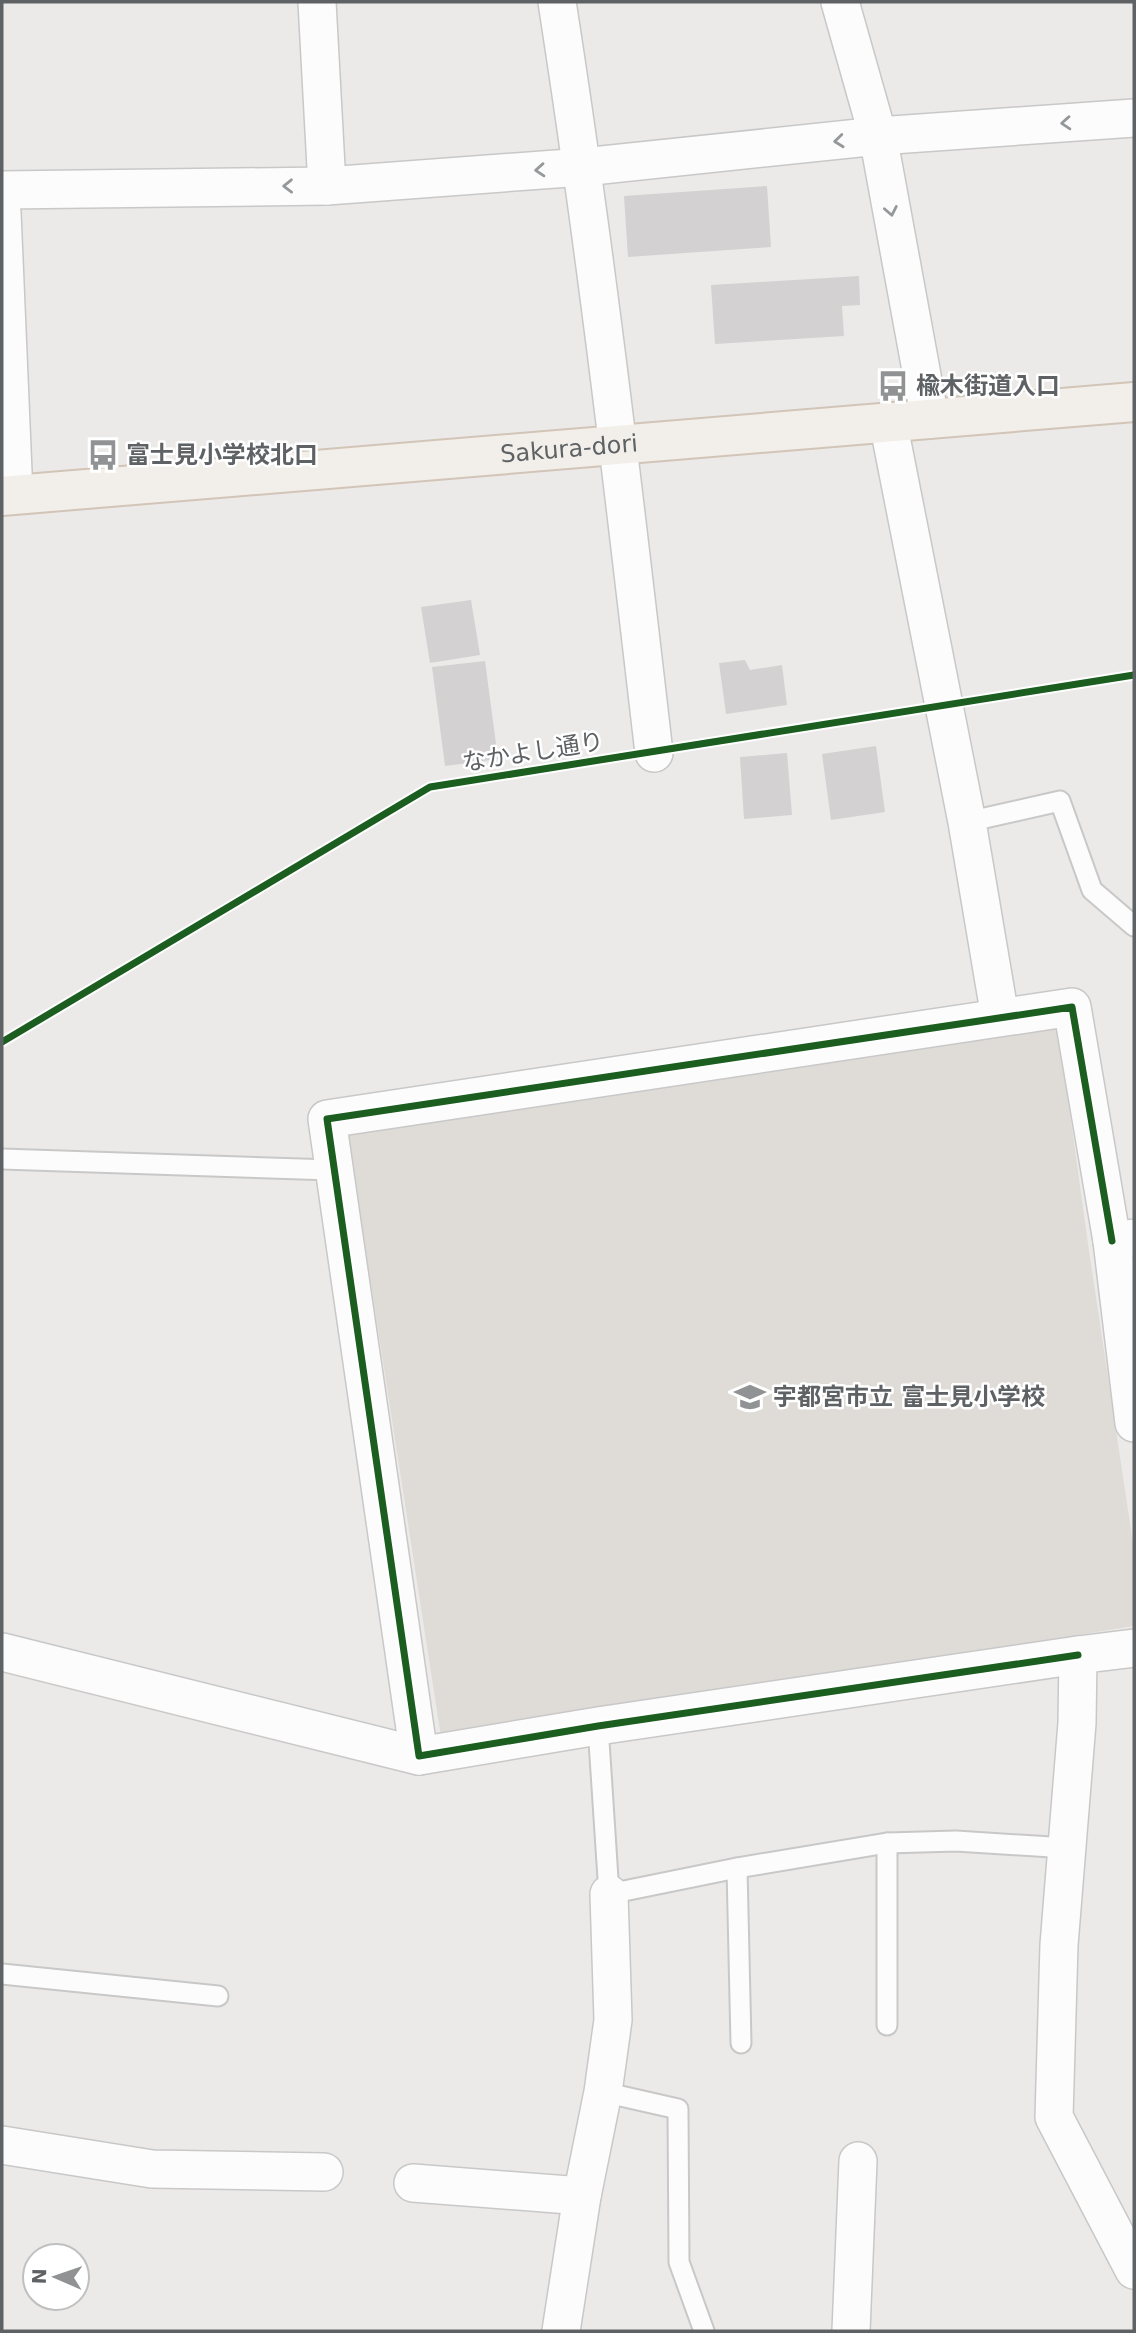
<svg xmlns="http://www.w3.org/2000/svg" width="1136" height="2333" font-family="'DejaVu Sans','Noto Sans JP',sans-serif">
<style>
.education{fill:#dfdcd8}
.building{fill:#d3d1d1}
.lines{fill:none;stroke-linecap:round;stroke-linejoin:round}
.lane-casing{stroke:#c9c8c8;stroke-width:23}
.street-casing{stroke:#c9c8c8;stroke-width:40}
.primary-casing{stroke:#d2c5b8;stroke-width:42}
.lane{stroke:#fcfcfc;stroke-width:19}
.street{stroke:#fcfcfc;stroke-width:37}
.primary{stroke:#f2eee9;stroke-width:38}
.cycleway-casing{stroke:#fff;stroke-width:11}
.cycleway{stroke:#1b5e20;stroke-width:7}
.oneway{stroke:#95989a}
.labels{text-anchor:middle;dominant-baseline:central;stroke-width:5;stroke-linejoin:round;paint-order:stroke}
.poi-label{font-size:24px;font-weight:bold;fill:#5e6265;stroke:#fff;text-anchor:start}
.street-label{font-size:24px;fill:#5e6265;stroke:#fff}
</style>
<rect width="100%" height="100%" fill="#eceae8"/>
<polygon class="education" points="1057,1019 1088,1244 1134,1550 1134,1626 441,1737 347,1129"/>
<g class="building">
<polygon points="767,186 771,247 628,257 624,196"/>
<polygon points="859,276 860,305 842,306 844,336 715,344 711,285"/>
<polygon points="471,600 480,655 430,663 421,607"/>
<polygon points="745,660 750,670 782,665 787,705 726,714 719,663"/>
<polygon points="485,661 498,759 445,766 432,667"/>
<polygon points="876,746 885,812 831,820 822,754"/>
<polygon points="787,753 792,815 744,819 740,757"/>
</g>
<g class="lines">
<defs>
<g id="lane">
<polyline points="967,822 1060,801 1092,890 1134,926"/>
<polyline points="2,1159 332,1170"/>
<polyline points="598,1726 609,1894 737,1868 887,1843 956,1841 1067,1848"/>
<polyline points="887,1843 887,2025"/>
<polyline points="737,1868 741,2043"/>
<polyline points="2,1974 218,1996"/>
<polyline points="603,2092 678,2109 679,2262 704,2331"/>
</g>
<g id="street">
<polyline points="317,2 327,186"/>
<path d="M557 2C596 251 625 502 654 753"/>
<polyline points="840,2 878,136 930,419"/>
<polyline points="2,190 327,186 583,167 878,136 1134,118"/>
<polyline points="2,212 14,495"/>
<polyline points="888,422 967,822 1000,1017"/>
<polyline points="1134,1238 1112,1241 1134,1423"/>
<polyline points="1134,1648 1078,1655 1077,1723 1059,1945 1054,2117 1134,2270"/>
<polyline points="2,1652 419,1756"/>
<polyline points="1078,1655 598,1726 419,1756 327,1119 1072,1007 1112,1241"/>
<polyline points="2,2145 152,2169 324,2172"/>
<polyline points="413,2183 582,2196"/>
<polyline points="561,2331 582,2196 603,2092 613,2020 609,1894"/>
<polyline points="851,2331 858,2161"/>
</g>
<g id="primary">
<path id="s1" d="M2 496 1134 402"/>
</g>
</defs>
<use href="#lane" class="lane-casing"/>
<use href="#street" class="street-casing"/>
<use href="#primary" class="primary-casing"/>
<use href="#lane" class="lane"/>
<use href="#street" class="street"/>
<use href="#primary" class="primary"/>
<defs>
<g id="cycleway">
<polyline points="2,1042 430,787 1134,675"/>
<polyline points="1078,1655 598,1726 419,1756 327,1119 1072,1007 1112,1241"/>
</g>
</defs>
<use href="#cycleway" class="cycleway-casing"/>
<use href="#cycleway" class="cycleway"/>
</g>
<defs><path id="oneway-chevron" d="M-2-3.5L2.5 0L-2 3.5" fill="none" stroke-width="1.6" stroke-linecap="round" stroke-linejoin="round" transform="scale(1.75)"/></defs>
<g class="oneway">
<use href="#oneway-chevron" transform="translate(1066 123) rotate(176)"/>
<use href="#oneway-chevron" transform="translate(839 141) rotate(174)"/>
<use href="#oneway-chevron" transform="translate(540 170) rotate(176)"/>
<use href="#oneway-chevron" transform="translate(288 186) rotate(179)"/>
<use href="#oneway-chevron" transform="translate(891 211) rotate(79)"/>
</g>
<defs>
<symbol id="bus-bare" viewBox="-9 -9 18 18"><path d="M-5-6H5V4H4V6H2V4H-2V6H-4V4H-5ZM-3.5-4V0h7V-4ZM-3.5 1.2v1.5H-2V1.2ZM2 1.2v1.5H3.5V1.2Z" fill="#909293" stroke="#fff" stroke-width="2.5" paint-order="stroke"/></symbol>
<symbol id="school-bare" viewBox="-9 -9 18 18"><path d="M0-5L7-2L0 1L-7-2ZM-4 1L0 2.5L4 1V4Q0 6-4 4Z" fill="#909293" stroke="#fff" stroke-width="2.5" paint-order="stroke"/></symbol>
</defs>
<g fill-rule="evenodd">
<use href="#bus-bare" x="871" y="364" width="44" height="44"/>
<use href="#bus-bare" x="81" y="433" width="44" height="44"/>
<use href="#school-bare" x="728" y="1375" width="44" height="44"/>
</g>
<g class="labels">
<g class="poi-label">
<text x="916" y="386">楡木街道入口</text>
<text x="126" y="455">富士見小学校北口</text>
<text x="773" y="1397">宇都宮市立 富士見小学校</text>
</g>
<g class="street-label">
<text stroke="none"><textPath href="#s1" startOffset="569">Sakura-dori</textPath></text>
<text transform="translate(533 752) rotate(-9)">なかよし通り</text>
</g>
</g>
<rect width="1136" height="2333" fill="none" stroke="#5e6265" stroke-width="7"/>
<g transform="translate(56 2277) rotate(272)"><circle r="33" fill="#ffffff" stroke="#bfc0c1" stroke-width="2"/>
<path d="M0-5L12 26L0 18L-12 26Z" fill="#909293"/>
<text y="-10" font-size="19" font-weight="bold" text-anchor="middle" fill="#5e6265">N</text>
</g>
</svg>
